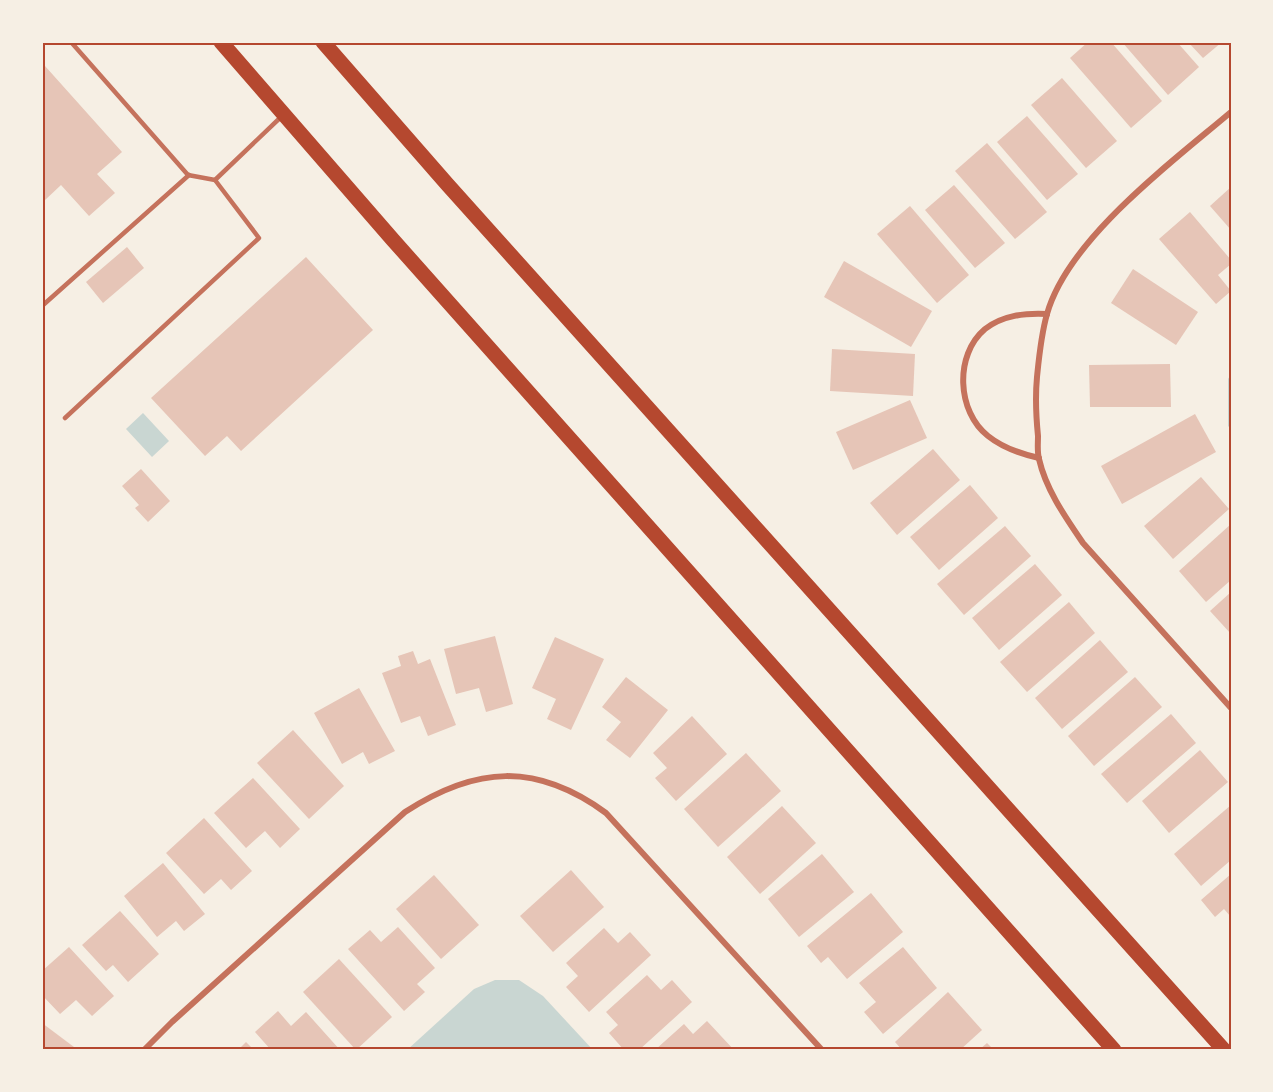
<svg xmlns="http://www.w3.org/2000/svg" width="1273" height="1092" font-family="'Archivo Narrow',sans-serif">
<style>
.water{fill:#c9d6d2}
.building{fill:#e6c5b7}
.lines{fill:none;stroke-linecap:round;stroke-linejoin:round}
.service{stroke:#c5725c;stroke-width:4.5}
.minor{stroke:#c5725c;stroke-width:6}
.primary{stroke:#b5482f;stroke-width:15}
.neatline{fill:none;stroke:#b5482f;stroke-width:2}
</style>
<rect width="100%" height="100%" fill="#f6efe4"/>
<g class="water">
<polygon points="1231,374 1231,429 1228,426 1228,379"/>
<polygon points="143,413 169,441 152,457 126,429"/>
<polygon points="495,980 519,980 543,996 593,1050 407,1050 474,989"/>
</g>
<g class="building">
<polygon points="1088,42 1111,42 1162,101 1131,128 1070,58"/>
<polygon points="1122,42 1177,42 1199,67 1168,95"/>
<polygon points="1188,42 1222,42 1203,58"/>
<polygon points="45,66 122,152 97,174 115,193 89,216 61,185 44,201 42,199 42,68"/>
<polygon points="1062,78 1117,141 1086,168 1031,105"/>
<polygon points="1027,116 1078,174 1047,200 997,142"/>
<polygon points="987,143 1047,212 1015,239 955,171"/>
<polygon points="954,185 1005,243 975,268 925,210"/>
<polygon points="1231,187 1231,230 1210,206"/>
<polygon points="910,206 969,275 937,303 877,234"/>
<polygon points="1190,212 1231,260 1231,264 1218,275 1231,291 1216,304 1159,239"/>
<polygon points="127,247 144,268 103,303 86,282"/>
<polygon points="306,257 373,330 241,451 227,436 205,456 151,398"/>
<polygon points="844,261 932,311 911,347 824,297"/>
<polygon points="1133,269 1198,312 1176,345 1111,303"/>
<polygon points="832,349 915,354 913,396 830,391"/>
<polygon points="1170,364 1171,407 1090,407 1089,365"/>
<polygon points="910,400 927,438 853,470 836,432"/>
<polygon points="1195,414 1216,452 1122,504 1101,466"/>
<polygon points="933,449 960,480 897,535 870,503"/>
<polygon points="141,469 170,501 148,522 135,508 139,505 122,486"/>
<polygon points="1201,477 1229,509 1173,559 1144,526"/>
<polygon points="970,485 998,518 939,570 910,537"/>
<polygon points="1231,524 1231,580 1206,602 1179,571"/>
<polygon points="1005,526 1031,556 964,615 937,584"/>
<polygon points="1035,564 1062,595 999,650 972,618"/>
<polygon points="1231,592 1231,634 1210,611"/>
<polygon points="1069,602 1095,633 1027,692 1000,662"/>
<polygon points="495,636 513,704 486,712 479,688 456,694 444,649"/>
<polygon points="555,637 604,659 571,730 547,719 556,699 532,688"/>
<polygon points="1100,640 1128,672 1062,729 1035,698"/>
<polygon points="413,651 418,664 430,659 456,725 428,736 420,716 401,723 382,673 401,666 398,656"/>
<polygon points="626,677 668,710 630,758 606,740 621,722 602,707"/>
<polygon points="1135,677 1162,707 1094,766 1068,736"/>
<polygon points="359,688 395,751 369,764 363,752 342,764 314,713"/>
<polygon points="1171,714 1196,743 1127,803 1101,774"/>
<polygon points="692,716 727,754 676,801 655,778 667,768 653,753"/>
<polygon points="293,730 344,786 309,819 257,763"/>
<polygon points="1200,750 1228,782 1169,833 1142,801"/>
<polygon points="746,753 781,791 718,847 684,809"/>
<polygon points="253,778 300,829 280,848 265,831 246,848 214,813"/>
<polygon points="1231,805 1231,860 1201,886 1174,854"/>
<polygon points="782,806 816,843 760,894 727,857"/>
<polygon points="204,818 252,871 231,890 221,879 204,894 166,853"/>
<polygon points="822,854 854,892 799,937 768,899"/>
<polygon points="163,863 205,914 184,931 176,921 157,937 124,896"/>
<polygon points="571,870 604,907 553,952 520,916"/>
<polygon points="1231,874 1231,917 1224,909 1215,917 1201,900"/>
<polygon points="434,875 479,925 441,959 396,909"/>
<polygon points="871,893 903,932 847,979 828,957 821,963 807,946"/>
<polygon points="120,911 159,954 128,982 113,965 106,971 82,945"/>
<polygon points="398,927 435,968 417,984 425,992 404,1011 348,949 370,930 381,942"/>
<polygon points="604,928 618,943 630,932 651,955 589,1012 566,987 578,976 566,963"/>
<polygon points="69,947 114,996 92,1016 76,1000 60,1014 42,995 42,971"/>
<polygon points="903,947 937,988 883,1034 864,1012 876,1002 859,983"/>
<polygon points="339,959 392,1017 356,1050 303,992"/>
<polygon points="647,975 661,990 672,980 692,1002 639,1050 624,1050 609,1033 618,1025 606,1012"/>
<polygon points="948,992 982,1030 960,1050 902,1050 895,1042"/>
<polygon points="278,1011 291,1026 306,1012 340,1050 271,1050 255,1032"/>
<polygon points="707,1021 734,1050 655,1050 684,1024 693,1034"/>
<polygon points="42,1023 74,1047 71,1050 42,1050"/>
<polygon points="246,1042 254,1050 238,1050"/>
<polygon points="987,1043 994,1050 979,1050"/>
</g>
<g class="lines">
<g class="service">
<polyline points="71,42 188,175 215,180"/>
<polyline points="42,306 189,175"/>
<polyline points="65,418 259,238 215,180 282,116"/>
</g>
<g class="minor">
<path d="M1231 112C1172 162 1068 239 1047 314 1041 335 1039 357 1037 377 1035 398 1036 416 1038 436 1038 444 1037 452 1039 459 1046 490 1066 518 1083 543L1231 708"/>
<path d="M1039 458C1021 454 1003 448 988 436 957 412 954 355 985 329 1003 315 1025 313 1047 314"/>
<path d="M144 1050 172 1022 405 812C476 766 536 762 606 813L822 1050"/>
</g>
<g class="primary">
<polyline points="221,42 393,240 1114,1050"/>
<polyline points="323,42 447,184 1224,1050"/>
</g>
</g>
<rect width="1273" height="1092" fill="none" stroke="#f6efe4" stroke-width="87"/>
<rect x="44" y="44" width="1186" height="1004" class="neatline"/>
</svg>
